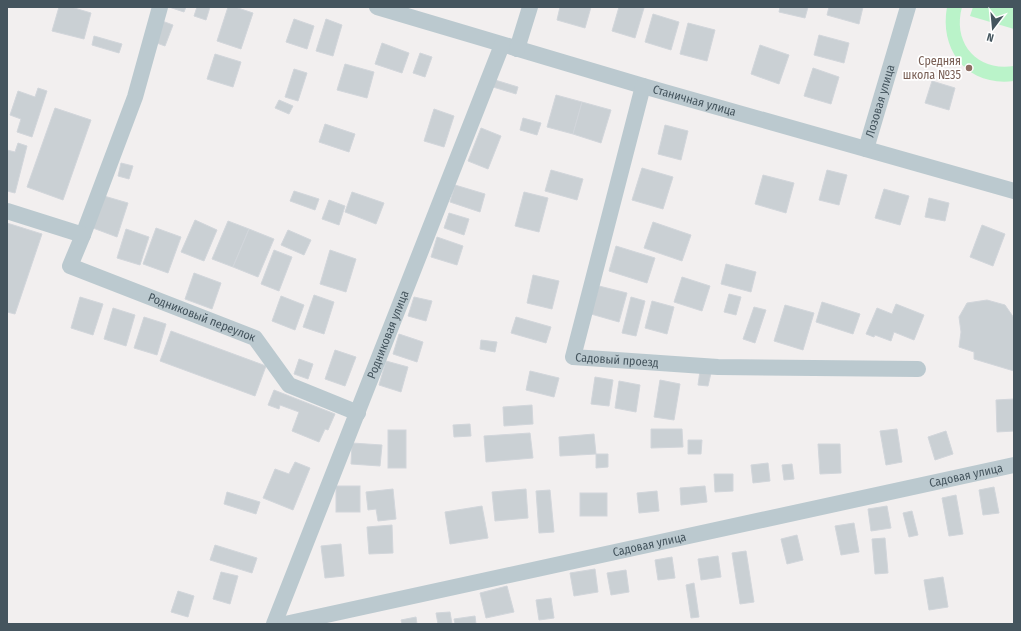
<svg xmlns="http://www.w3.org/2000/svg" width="1021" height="631" font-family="'Fira Sans Condensed',sans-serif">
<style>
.pitch{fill:#baf3c9}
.building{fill:#cad0d4;stroke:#d2d6db}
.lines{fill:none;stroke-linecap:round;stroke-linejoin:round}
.minor{stroke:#bbc9cf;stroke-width:16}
.education-dot{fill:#8d6e63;stroke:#fff;stroke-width:1.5}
.labels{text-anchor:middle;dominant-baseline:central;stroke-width:3.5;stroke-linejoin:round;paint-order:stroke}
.education-label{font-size:12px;fill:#785e54;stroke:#fff;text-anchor:end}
.street-label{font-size:12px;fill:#45555e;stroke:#fff}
</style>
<rect width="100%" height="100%" fill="#f2efef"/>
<g class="pitch">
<path d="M947 7H962C952 43 977 72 1014 66V81C968 87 939 51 947 7Z"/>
<polygon points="973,7 1014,7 1014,29 970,16"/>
</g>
<g class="building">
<polygon points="59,7 71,7 91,13 84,39 52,31"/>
<polygon points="169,7 186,7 184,12"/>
<polygon points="197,7 210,7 206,20 194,16"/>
<polygon points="228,7 235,7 253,13 241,49 217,41"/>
<polygon points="560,7 591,7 585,28 557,20"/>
<polygon points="619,7 644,8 635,38 612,31"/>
<polygon points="780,7 808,7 805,18 779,12"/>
<polygon points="829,7 863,7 859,24 827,15"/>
<polygon points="653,14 679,22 671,50 645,42"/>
<polygon points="294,19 314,26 307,49 286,42"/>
<polygon points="326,19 342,25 333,56 316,51"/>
<polygon points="162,21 173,25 165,46 154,42"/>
<polygon points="688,23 715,30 707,61 680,54"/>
<polygon points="819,35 849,43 844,63 814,55"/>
<polygon points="94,36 122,44 119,53 92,45"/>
<polygon points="382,43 409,53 402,73 375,64"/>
<polygon points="760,45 789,55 779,84 751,74"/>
<polygon points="420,53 432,57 425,77 413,73"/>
<polygon points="215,54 241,62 233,87 207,79"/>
<polygon points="345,64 374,72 367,98 337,90"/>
<polygon points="813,68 839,77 831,104 804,96"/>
<polygon points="294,69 307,73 298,101 285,97"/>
<polygon points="495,80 518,87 516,94 493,87"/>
<polygon points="932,81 955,88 949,110 925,103"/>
<polygon points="38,88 47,91 32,137 17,132 21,119 10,115 18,91 35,97"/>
<polygon points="556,95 582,102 573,134 547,127"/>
<polygon points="279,100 293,106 289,114 275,108"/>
<polygon points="582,102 611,110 601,143 573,134"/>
<polygon points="55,108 91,120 63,200 27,187"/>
<polygon points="434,109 454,116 444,147 424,141"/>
<polygon points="523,118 541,123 537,135 520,130"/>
<polygon points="325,124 355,134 349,152 319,142"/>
<polygon points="665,125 688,131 681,160 658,154"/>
<polygon points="481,128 501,136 488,169 468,161"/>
<polygon points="18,143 27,146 15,193 7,191 7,150 15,152"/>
<polygon points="121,163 133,166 129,179 118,176"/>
<polygon points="642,168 673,177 663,209 632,200"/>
<polygon points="551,170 583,179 577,200 545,191"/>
<polygon points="827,170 847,175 839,205 819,200"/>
<polygon points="763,175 794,183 786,213 755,204"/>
<polygon points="455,185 485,194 480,212 450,202"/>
<polygon points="884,189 909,196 900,225 875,218"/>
<polygon points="294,191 319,199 315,210 290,201"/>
<polygon points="352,192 384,203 376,224 345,212"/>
<polygon points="524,192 548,198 539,232 515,226"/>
<polygon points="104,196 128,203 117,237 93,228"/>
<polygon points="929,198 949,203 945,221 925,217"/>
<polygon points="329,200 345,206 339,225 322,219"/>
<polygon points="449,213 469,219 464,235 444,228"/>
<polygon points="195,220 217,230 204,261 181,252"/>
<polygon points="228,221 249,229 233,267 212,259"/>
<polygon points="653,222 691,235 682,261 644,248"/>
<polygon points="7,223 42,234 15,314 7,312"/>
<polygon points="982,225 1005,234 993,266 970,257"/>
<polygon points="156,228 181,237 168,273 143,264"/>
<polygon points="126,229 149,237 140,265 117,258"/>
<polygon points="249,229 274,239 258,277 233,267"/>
<polygon points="288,230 311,240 304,255 281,245"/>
<polygon points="437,237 463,246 457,265 431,257"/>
<polygon points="616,246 655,258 647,283 609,271"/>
<polygon points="274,250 292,257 279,291 261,284"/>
<polygon points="330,250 356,259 346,292 320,284"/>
<polygon points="726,264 756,272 751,292 721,284"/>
<polygon points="194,273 221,283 212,309 185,299"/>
<polygon points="533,275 559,281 552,309 527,303"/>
<polygon points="682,277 710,286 702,311 674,302"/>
<polygon points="599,286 627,293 619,322 591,314"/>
<polygon points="729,294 741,297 736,315 724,312"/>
<polygon points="314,295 334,302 324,334 303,327"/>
<polygon points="281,296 304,305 295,330 272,321"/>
<polygon points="80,297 103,304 93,335 71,328"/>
<polygon points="414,297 432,301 426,321 408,316"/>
<polygon points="631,297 645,301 636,336 622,333"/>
<polygon points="987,300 1005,305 1014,318 1014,371 974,359 974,352 959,347 961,332 959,317 967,303"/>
<polygon points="652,301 674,307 667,334 645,328"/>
<polygon points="822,302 860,314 853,334 816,322"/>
<polygon points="896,304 924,315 914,340 894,332 891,341 875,335 874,337 866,334 877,308 892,314"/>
<polygon points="785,305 814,313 803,350 774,341"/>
<polygon points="754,307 766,310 755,343 743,339"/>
<polygon points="113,308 135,315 126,346 104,339"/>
<polygon points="144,317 166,324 157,355 134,348"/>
<polygon points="516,317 551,327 546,343 511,333"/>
<polygon points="171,331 266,366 255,396 160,361"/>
<polygon points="399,334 423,342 417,362 393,354"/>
<polygon points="481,340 497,342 495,352 480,349"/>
<polygon points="335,350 356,357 345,386 325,379"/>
<polygon points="299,359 313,364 308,379 294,374"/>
<polygon points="386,361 408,367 401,392 379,385"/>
<polygon points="530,371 559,378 554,397 526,390"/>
<polygon points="700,371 711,373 708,386 698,385"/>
<polygon points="595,377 613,380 609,406 591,404"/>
<polygon points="660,380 680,384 674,420 654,417"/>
<polygon points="619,381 640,385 636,412 615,408"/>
<polygon points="274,390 335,414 328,430 325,429 319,442 292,431 299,412 280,405 279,409 268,405"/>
<polygon points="1014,399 1014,431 997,432 996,400"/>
<polygon points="532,405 533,424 504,426 503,407"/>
<polygon points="470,424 471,436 454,437 453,425"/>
<polygon points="651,429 682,429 683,447 651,448"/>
<polygon points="897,429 902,462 886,465 880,431"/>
<rect x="388" y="430" width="18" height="38"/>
<polygon points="946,431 953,454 935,460 928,437"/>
<polygon points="530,433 533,458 486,462 484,436"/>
<polygon points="594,434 596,454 560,456 559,437"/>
<polygon points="688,440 702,440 701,454 688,454"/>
<polygon points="352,443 382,445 380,466 351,464"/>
<polygon points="818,444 840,444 841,473 820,474"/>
<polygon points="596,454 608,454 608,467 596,468"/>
<polygon points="295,462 310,468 293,510 263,498 275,469 289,474"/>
<polygon points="768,463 770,481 753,483 751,465"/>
<polygon points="792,464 794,479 784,480 782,465"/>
<polygon points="714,474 733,474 733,491 715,492"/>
<rect x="336" y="486" width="24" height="26"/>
<polygon points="705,486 707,502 681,505 680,488"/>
<polygon points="994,487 999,513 983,515 979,490"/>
<polygon points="393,489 396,519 378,521 376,509 368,510 366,492"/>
<polygon points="526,489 528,518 495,521 492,492"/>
<polygon points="550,490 554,532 539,533 536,491"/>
<polygon points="657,491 659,511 639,513 637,493"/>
<polygon points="227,492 260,502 256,514 224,504"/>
<rect x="580" y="493" width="27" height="23"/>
<polygon points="956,495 963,534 949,536 942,498"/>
<polygon points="482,506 488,538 450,544 445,512"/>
<polygon points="887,506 891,528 871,531 868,509"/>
<polygon points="912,511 918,535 909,537 903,513"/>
<polygon points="854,523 859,552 841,555 835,526"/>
<polygon points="392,525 393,553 369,554 367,527"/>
<polygon points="797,535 803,560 787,564 781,539"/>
<polygon points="885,538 888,573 875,574 872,539"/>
<polygon points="341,544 344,576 325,578 321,546"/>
<polygon points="215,545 257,558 252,573 210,560"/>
<polygon points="746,551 754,602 740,604 732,553"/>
<polygon points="718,556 721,577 701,580 698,559"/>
<polygon points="672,557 675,578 658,580 655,560"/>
<polygon points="595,569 598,592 574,596 570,573"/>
<polygon points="626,570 629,592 611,595 607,573"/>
<polygon points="221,572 238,576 230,604 213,599"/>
<polygon points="943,577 948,607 929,610 924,580"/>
<polygon points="694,583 699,617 691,618 686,585"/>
<polygon points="507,586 514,612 486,618 480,593"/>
<polygon points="178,591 194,596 188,617 171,612"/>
<polygon points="551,598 554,618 539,620 536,600"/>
<polygon points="450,612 452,624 438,624 436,613"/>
<polygon points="475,616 476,624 455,624 454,619"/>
<polygon points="416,617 417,624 402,624 401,620"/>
</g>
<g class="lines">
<g class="minor">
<path id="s1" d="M160 7 135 97 83 235 70 266 255 338 289 385 358 413"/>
<path id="s2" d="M377 7 643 86 1014 191"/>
<polyline points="517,49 530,7"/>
<path id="s3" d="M643 86 573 357 718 367 918 369"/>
<path id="s4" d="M866 149 908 7"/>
<polyline points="7,211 83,235"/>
<path id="s5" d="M274 624 502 45"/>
<path id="s6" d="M285 624 1014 465"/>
</g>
</g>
<circle class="education-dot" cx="969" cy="68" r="4"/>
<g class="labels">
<g class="education-label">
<text x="961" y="61">Средняя<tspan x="961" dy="14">школа №35</tspan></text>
</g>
<g class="street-label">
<text stroke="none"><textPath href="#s2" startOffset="331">Станичная улица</textPath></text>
<text stroke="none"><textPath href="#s4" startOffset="50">Лозовая улица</textPath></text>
<text stroke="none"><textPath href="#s1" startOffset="416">Родниковый переулок</textPath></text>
<text stroke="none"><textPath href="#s5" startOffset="311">Родниковая улица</textPath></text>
<text stroke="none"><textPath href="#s3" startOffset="324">Садовый проезд</textPath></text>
<text stroke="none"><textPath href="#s6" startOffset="697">Садовая улица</textPath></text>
<text stroke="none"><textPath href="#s6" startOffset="373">Садовая улица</textPath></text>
</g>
</g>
<rect width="1021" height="631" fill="none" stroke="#45555e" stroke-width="16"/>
<g transform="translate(993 28) rotate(196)" stroke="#ffffff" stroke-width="3" paint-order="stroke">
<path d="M0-3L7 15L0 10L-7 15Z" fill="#45555e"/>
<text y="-6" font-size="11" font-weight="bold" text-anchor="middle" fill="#45555e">N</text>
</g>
</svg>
